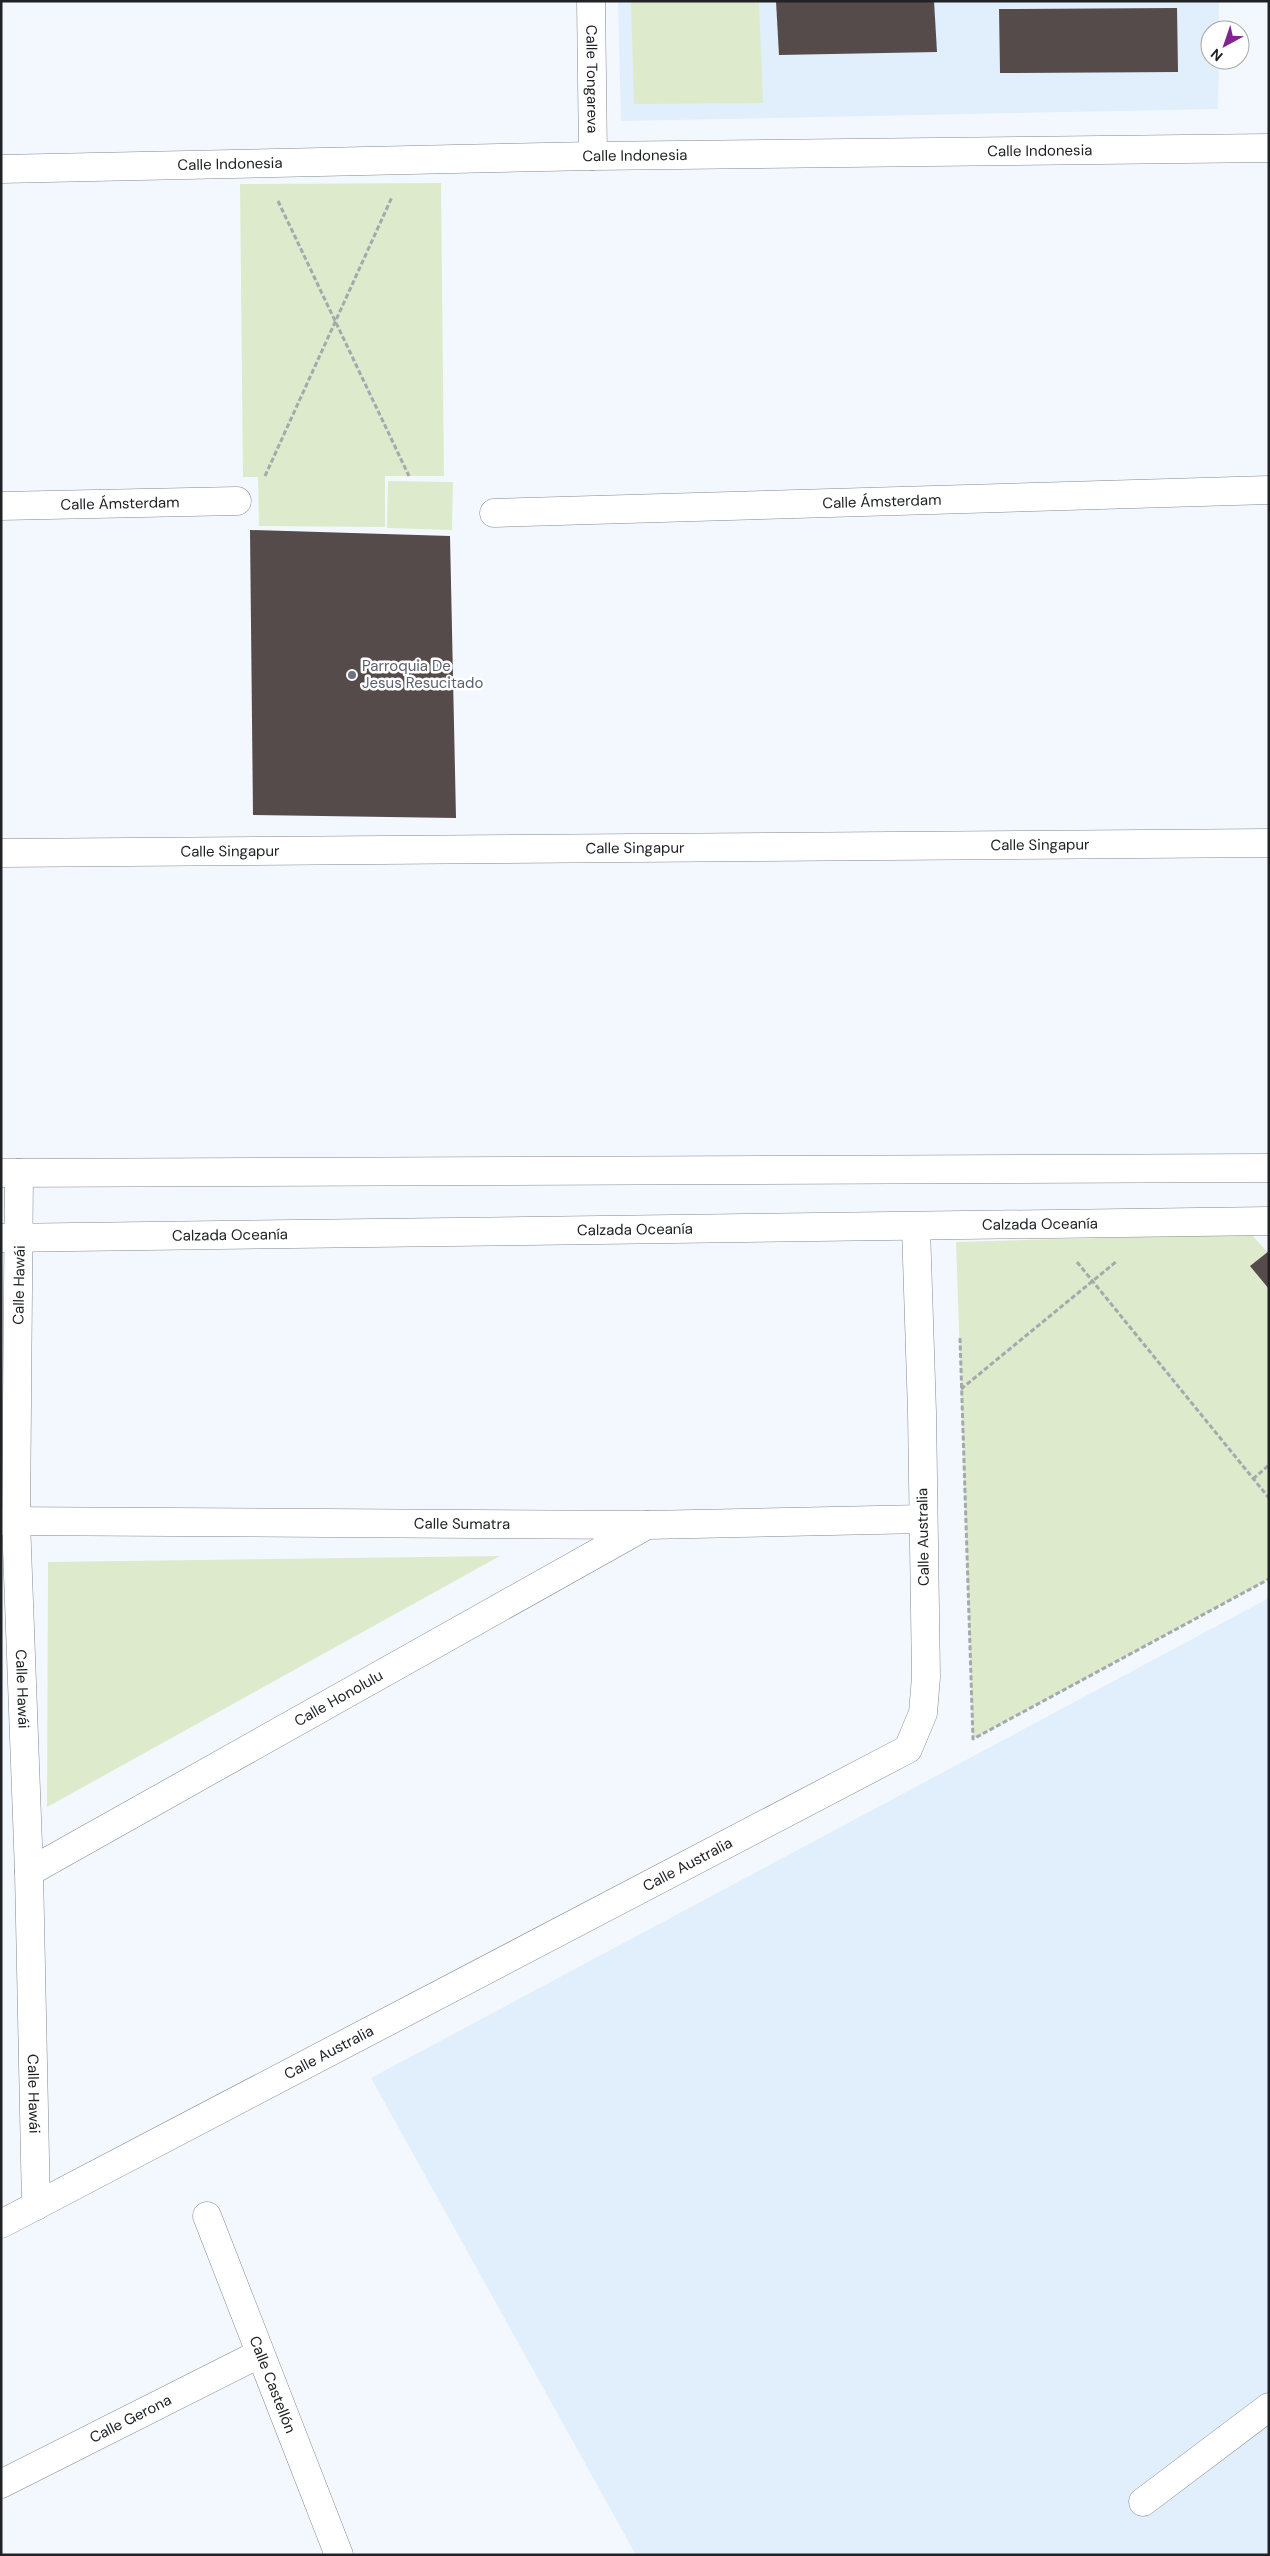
<svg xmlns="http://www.w3.org/2000/svg" width="1270" height="2556" font-family="'DM Sans',sans-serif">
<style>
.built{fill:#e1eefb}
.green{fill:#deeacc}
.building{fill:#554b4a}
.lines{fill:none;stroke-linecap:round;stroke-linejoin:round}
.minor-casing{stroke:#838990;stroke-width:29}
.path{stroke:#a5a9ae;stroke-width:3;stroke-dasharray:5 2.5;stroke-linecap:butt}
.minor{stroke:#fff;stroke-width:28}
.worship-dot{fill:#6b7280;stroke:#fff;stroke-width:2}
.labels{text-anchor:middle;dominant-baseline:central;stroke-width:5;stroke-linejoin:round;paint-order:stroke}
.street-label{font-size:15px;fill:#202225;stroke:#fff}
.worship-label{font-size:15px;fill:#5b616d;stroke:#fff;text-anchor:start}
</style>
<rect width="100%" height="100%" fill="#f3f8ff"/>
<g class="built">
<polygon points="618,1 1219,1 1219,30 1210,30 1210,60 1219,60 1218,109 621,121"/>
<polygon points="1269,1598 1269,2555 636,2555 371,2078"/>
</g>
<g class="green">
<polygon points="631,1 759,1 763,103 634,104"/>
<polygon points="441,183 444,476 385,476 385,527 259,526 258,477 243,477 240,184"/>
<polygon points="388,481 453,482 452,530 387,528"/>
<polygon points="1251,1234 1269,1254 1269,1579 973,1739 956,1242"/>
<polygon points="500,1556 47,1807 48,1562"/>
</g>
<g class="building">
<polygon points="776,1 934,1 937,52 779,55"/>
<polygon points="1177,8 1178,72 1000,73 999,9"/>
<polygon points="250,530 450,536 456,818 253,815"/>
<polygon points="1269,1251 1269,1289 1250,1266"/>
</g>
<g class="lines">
<defs>
<g id="minor">
<path id="s1" d="M591 1 593 156"/>
<path id="s2" d="M1 169 593 156 1269 148"/>
<path id="s3" d="M1 506 237 501"/>
<path id="s4" d="M494 513 1269 490"/>
<path id="s5" d="M1 853 1269 843"/>
<polyline points="1,1173 1269,1168"/>
<path id="s6" d="M19 1173 16 1521 29 1872 36 2206"/>
<path id="s7" d="M1 1238 1269 1221"/>
<path id="s8" d="M1 1521 648 1525 923 1519"/>
<path id="s9" d="M29 1872 647 1525"/>
<path id="s10" d="M207 2216 339 2555"/>
<path id="s11" d="M1 2224 908 1749 923 1713 926 1677 922 1412 916 1228"/>
<path id="s12" d="M1 2484 259 2354"/>
<polyline points="1143,2502 1269,2407"/>
</g>
</defs>
<use href="#minor" class="minor-casing"/>
<g class="path">
<polyline points="278,201 409,476"/>
<polyline points="265,476 392,197"/>
<polyline points="1077,1262 1269,1498"/>
<polyline points="960,1338 973,1739 1269,1579"/>
<polyline points="961,1389 1117,1261"/>
<polyline points="1253,1479 1269,1465"/>
</g>
<use href="#minor" class="minor"/>
</g>
<circle class="worship-dot" cx="352" cy="675" r="5"/>
<g class="labels">
<g class="street-label">
<text stroke="none"><textPath href="#s1" startOffset="78">Calle Tongareva</textPath></text>
<text stroke="none"><textPath href="#s2" startOffset="1039">Calle Indonesia</textPath></text>
<text stroke="none"><textPath href="#s2" startOffset="634">Calle Indonesia</textPath></text>
<text stroke="none"><textPath href="#s2" startOffset="229">Calle Indonesia</textPath></text>
<text stroke="none"><textPath href="#s4" startOffset="388">Calle Ámsterdam</textPath></text>
<text stroke="none"><textPath href="#s3" startOffset="119">Calle Ámsterdam</textPath></text>
<text stroke="none"><textPath href="#s5" startOffset="1039">Calle Singapur</textPath></text>
<text stroke="none"><textPath href="#s5" startOffset="634">Calle Singapur</textPath></text>
<text stroke="none"><textPath href="#s5" startOffset="229">Calle Singapur</textPath></text>
<text stroke="none"><textPath href="#s7" startOffset="1039">Calzada Oceanía</textPath></text>
<text stroke="none"><textPath href="#s7" startOffset="634">Calzada Oceanía</textPath></text>
<text stroke="none"><textPath href="#s7" startOffset="229">Calzada Oceanía</textPath></text>
<text transform="translate(19 1285) rotate(-89)">Calle Hawái</text>
<text stroke="none"><textPath href="#s8" startOffset="461">Calle Sumatra</textPath></text>
<text transform="translate(923 1537) rotate(-91)">Calle Australia</text>
<text stroke="none"><textPath href="#s6" startOffset="516">Calle Hawái</textPath></text>
<text stroke="none"><textPath href="#s9" startOffset="355">Calle Honolulu</textPath></text>
<text stroke="none"><textPath href="#s11" startOffset="775">Calle Australia</textPath></text>
<text stroke="none"><textPath href="#s11" startOffset="370">Calle Australia</textPath></text>
<text stroke="none"><textPath href="#s6" startOffset="921">Calle Hawái</textPath></text>
<text stroke="none"><textPath href="#s10" startOffset="181">Calle Castellón</textPath></text>
<text stroke="none"><textPath href="#s12" startOffset="145">Calle Gerona</textPath></text>
</g>
<g class="worship-label">
<text x="362" y="666">Parroquia De<tspan x="362" dy="17">Jesus Resucitado</tspan></text>
</g>
</g>
<rect width="1270" height="2556" fill="none" stroke="#202225" stroke-width="5"/>
<g transform="translate(1225 45) rotate(220)"><circle r="24" fill="#ffffff" stroke="#a6a7a8"/>
<path d="M0-4L9 19L0 12L-9 19Z" fill="#812490"/>
<text y="-8" font-size="14" font-weight="bold" text-anchor="middle" fill="#202225">N</text>
</g>
</svg>
